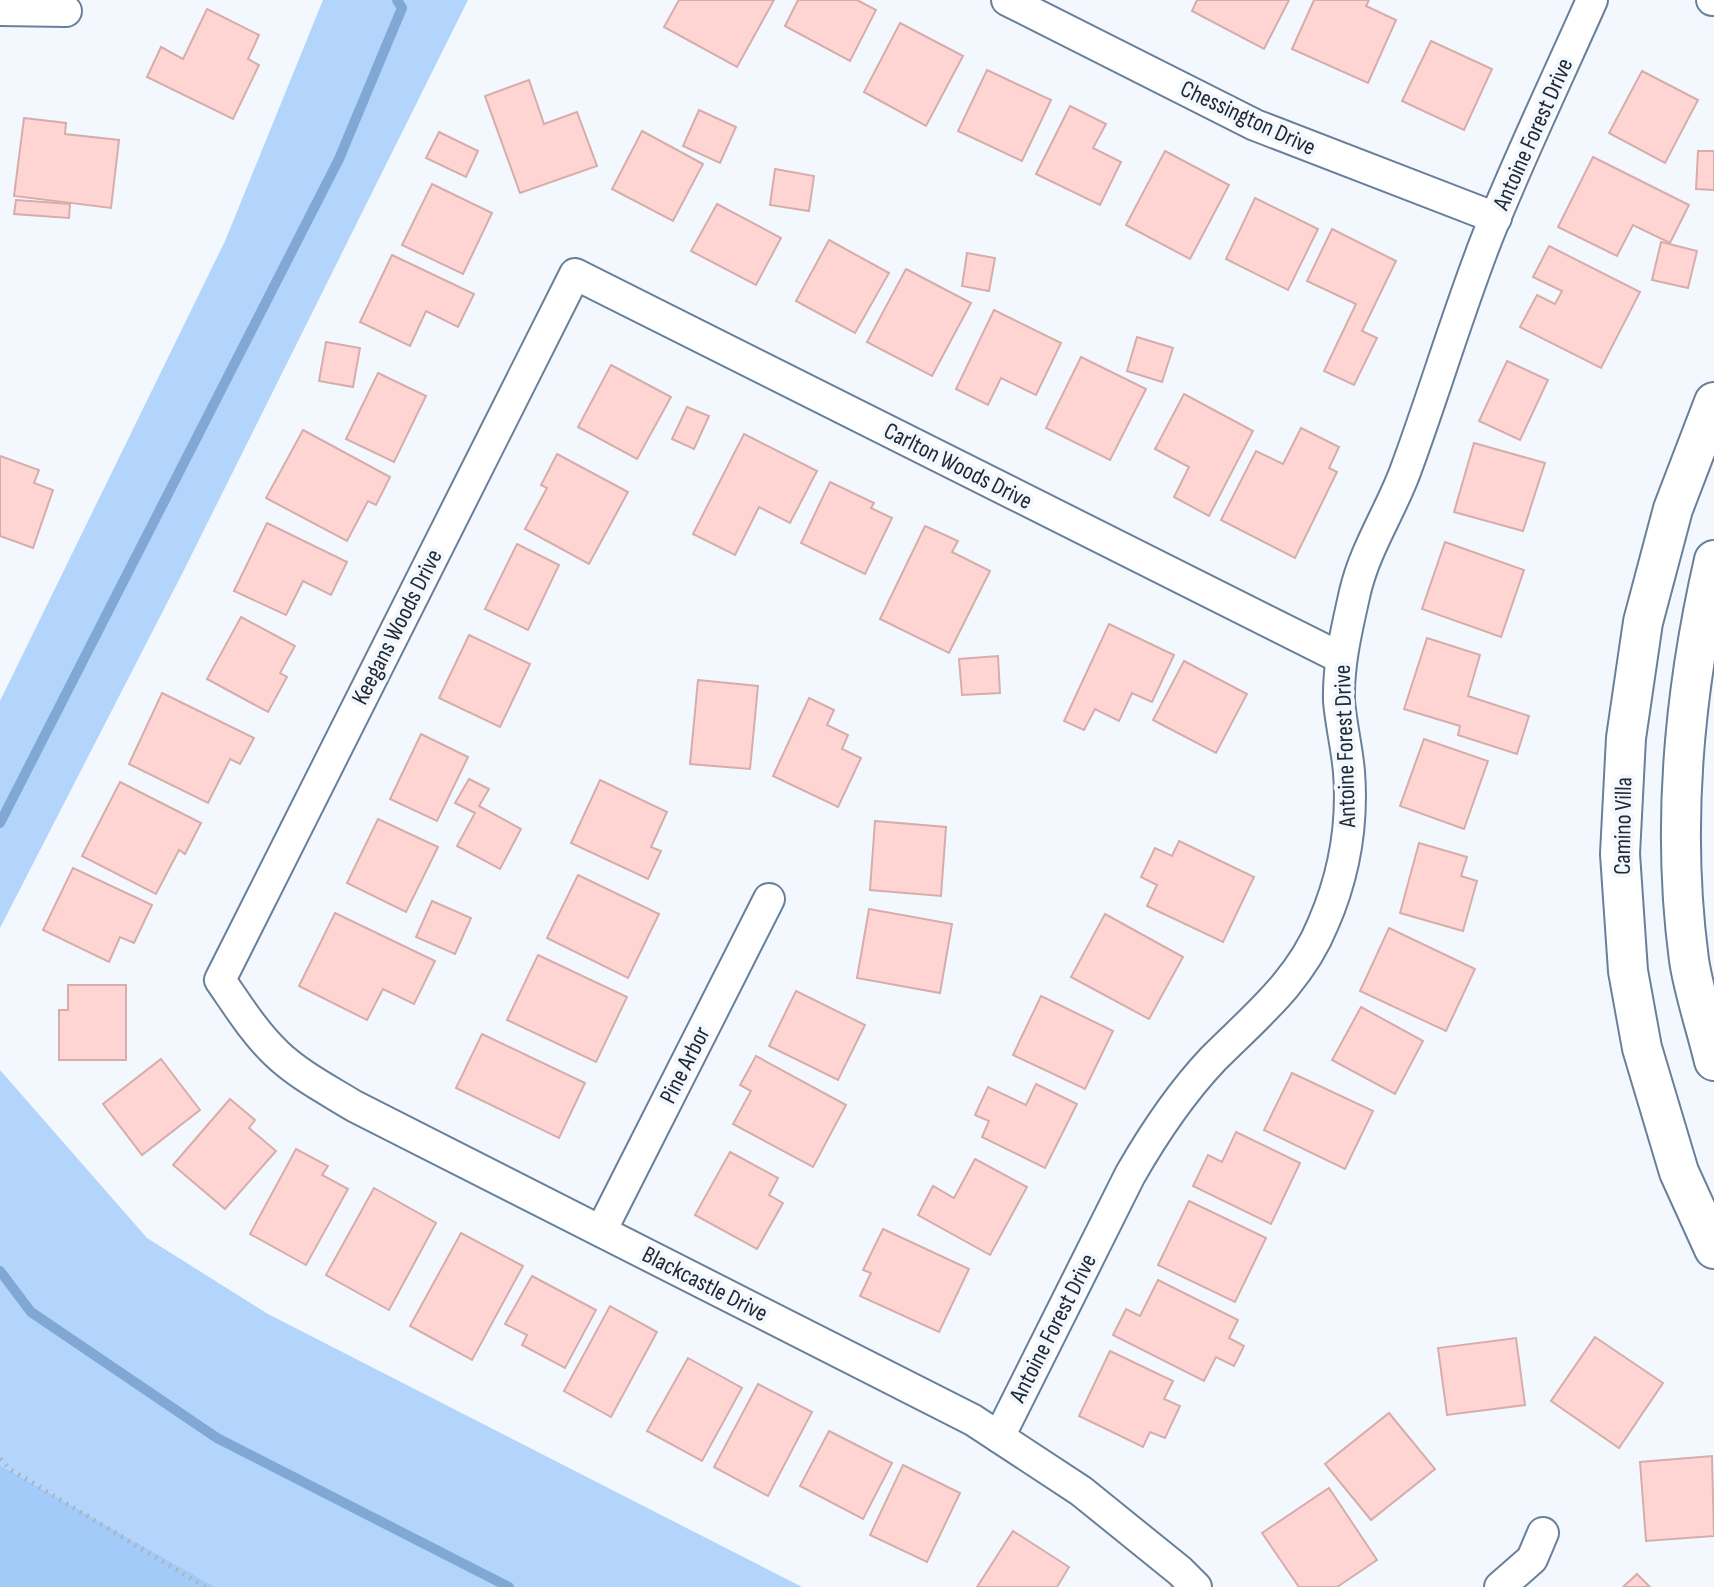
<svg xmlns="http://www.w3.org/2000/svg" width="1714" height="1587" font-family="'Sofia Sans Condensed',sans-serif">
<style>
.green{fill:#b3d5fc}
.forest{fill:#a2cbfa}
.lines{fill:none;stroke-linecap:round;stroke-linejoin:round}
.stream{stroke:#81a8d5;stroke-width:10}
.building{fill:#ffd5d4;stroke:#d7adac;stroke-width:2}
.minor-casing{stroke:#68809a;stroke-width:34}
.tertiary-casing{stroke:#68809a;stroke-width:42}
.path{stroke:#adb3bb;stroke-width:5;stroke-dasharray:2 6;stroke-linecap:butt}
.minor{stroke:#fff;stroke-width:30}
.tertiary{stroke:#fff;stroke-width:38}
.labels{text-anchor:middle;dominant-baseline:central;stroke-width:8;stroke-linejoin:round;paint-order:stroke}
.street-label{font-size:24px;fill:#202a35;stroke:#f3f8fe}
</style>
<rect width="100%" height="100%" fill="#f3f8fe"/>
<g class="green">
<polygon points="323,0 468,0 183,572 0,928 0,701 225,241"/>
<polygon points="0,1070 147,1238 268,1314 802,1587 216,1587 0,1465"/>
</g>
<polygon class="forest" points="0,1465 216,1587 0,1587"/>
<g class="lines">
<g class="stream">
<polyline points="0,823 339,159 402,8 397,0"/>
<polyline points="0,1271 31,1312 217,1438 509,1587"/>
</g>
</g>
<g class="building">
<polygon points="679,0 774,0 737,67 664,27"/>
<polygon points="798,0 857,0 876,10 850,61 785,26"/>
<polygon points="1197,0 1289,0 1264,49 1192,11"/>
<polygon points="1314,0 1369,0 1366,6 1396,20 1368,83 1292,49"/>
<polygon points="207,9 259,35 248,59 259,65 233,119 147,77 161,47 183,59"/>
<polygon points="900,23 963,56 926,126 864,92"/>
<polygon points="1431,41 1492,69 1464,130 1402,101"/>
<polygon points="987,70 1051,100 1022,161 958,131"/>
<polygon points="1642,71 1698,100 1665,163 1609,133"/>
<polygon points="529,80 544,124 577,112 597,166 520,193 485,96"/>
<polygon points="1070,106 1106,124 1093,148 1121,162 1100,205 1036,174"/>
<polygon points="699,110 736,127 720,163 683,146"/>
<polygon points="24,118 66,123 65,134 119,140 111,208 14,196"/>
<polygon points="642,131 703,164 673,221 612,189"/>
<polygon points="439,132 478,151 466,177 426,158"/>
<polygon points="1165,151 1229,185 1190,259 1126,225"/>
<polygon points="1698,151 1714,151 1714,190 1696,189"/>
<polygon points="1593,157 1689,205 1670,243 1633,225 1617,256 1558,227"/>
<polygon points="775,169 814,176 809,211 770,205"/>
<polygon points="432,184 492,213 463,274 402,245"/>
<polygon points="1255,198 1318,229 1288,290 1226,259"/>
<polygon points="16,200 70,204 69,218 14,214"/>
<polygon points="717,204 781,238 756,285 691,251"/>
<polygon points="1332,229 1396,261 1362,331 1377,338 1354,385 1324,371 1356,304 1307,281"/>
<polygon points="829,240 889,273 855,333 796,301"/>
<polygon points="1661,242 1697,251 1688,288 1652,280"/>
<polygon points="1549,246 1640,292 1601,368 1520,327 1537,295 1555,304 1562,291 1533,277"/>
<polygon points="967,253 995,258 989,291 962,286"/>
<polygon points="392,255 474,294 458,327 426,311 410,346 360,322"/>
<polygon points="906,269 971,303 932,376 867,342"/>
<polygon points="994,310 1061,343 1036,395 1001,378 988,405 956,389"/>
<polygon points="1137,337 1173,348 1162,382 1127,371"/>
<polygon points="326,342 360,348 353,387 319,381"/>
<polygon points="1081,357 1146,389 1110,460 1046,428"/>
<polygon points="1507,361 1548,380 1520,440 1479,421"/>
<polygon points="611,365 671,397 637,459 578,427"/>
<polygon points="378,373 426,396 394,462 346,439"/>
<polygon points="1184,394 1253,431 1209,516 1174,497 1189,467 1155,449"/>
<polygon points="687,407 709,416 694,449 672,439"/>
<polygon points="1301,428 1339,447 1329,468 1337,472 1295,558 1221,520 1256,451 1283,464"/>
<polygon points="303,430 390,477 376,505 368,501 347,541 266,498"/>
<polygon points="744,434 817,471 790,523 759,507 735,555 693,534"/>
<polygon points="1474,443 1545,463 1523,531 1454,512"/>
<polygon points="557,454 628,492 589,564 525,529 547,488 541,485"/>
<polygon points="0,456 39,470 34,483 53,490 33,548 0,536"/>
<polygon points="830,482 874,503 871,508 892,518 865,574 801,543"/>
<polygon points="267,523 347,562 331,595 303,581 286,615 234,591"/>
<polygon points="925,526 958,541 952,552 990,571 949,653 880,619"/>
<polygon points="1445,542 1524,570 1501,637 1422,609"/>
<polygon points="517,544 559,565 528,630 485,609"/>
<polygon points="241,617 295,646 280,673 287,677 268,712 207,679"/>
<polygon points="1109,624 1174,655 1152,702 1132,693 1119,721 1095,709 1084,730 1064,721"/>
<polygon points="469,635 530,664 500,727 439,698"/>
<polygon points="1427,638 1480,655 1468,696 1529,716 1517,754 1458,735 1460,726 1404,709"/>
<polygon points="998,656 1000,693 962,695 959,659"/>
<polygon points="1184,661 1247,694 1216,753 1153,720"/>
<polygon points="698,680 758,686 750,769 690,764"/>
<polygon points="162,693 254,738 240,764 230,759 208,803 129,764"/>
<polygon points="809,698 834,710 827,725 848,735 842,749 861,758 838,807 773,776"/>
<polygon points="421,734 468,757 437,821 390,799"/>
<polygon points="1424,739 1488,761 1464,829 1400,806"/>
<polygon points="469,779 489,789 479,806 521,829 500,869 457,846 475,813 455,803"/>
<polygon points="600,780 667,812 651,847 661,851 648,879 571,843"/>
<polygon points="120,782 201,823 185,854 179,850 156,894 82,856"/>
<polygon points="378,819 438,847 406,912 347,883"/>
<polygon points="875,821 946,827 941,896 870,890"/>
<polygon points="1179,841 1254,877 1223,942 1147,906 1157,885 1141,877 1155,848 1172,856"/>
<polygon points="1419,843 1467,857 1461,876 1477,881 1463,931 1400,913"/>
<polygon points="73,868 152,905 134,943 120,937 109,962 43,930"/>
<polygon points="578,875 659,914 628,978 547,938"/>
<polygon points="432,901 471,918 455,954 416,937"/>
<polygon points="869,909 952,924 940,993 857,978"/>
<polygon points="335,913 435,961 414,1004 383,989 367,1020 299,986"/>
<polygon points="1105,914 1183,957 1149,1019 1071,977"/>
<polygon points="1389,928 1475,969 1446,1031 1360,991"/>
<polygon points="538,955 627,997 596,1062 507,1020"/>
<polygon points="68,985 126,985 126,1060 59,1060 59,1010 68,1010"/>
<polygon points="796,991 865,1025 838,1080 769,1046"/>
<polygon points="1041,996 1113,1031 1085,1089 1013,1055"/>
<polygon points="1361,1007 1423,1041 1395,1094 1332,1060"/>
<polygon points="482,1034 585,1083 559,1138 456,1088"/>
<polygon points="756,1056 846,1105 813,1167 733,1124 751,1091 740,1085"/>
<polygon points="161,1059 200,1110 142,1155 103,1104"/>
<polygon points="1292,1073 1373,1111 1345,1169 1264,1130"/>
<polygon points="1036,1084 1077,1104 1045,1168 982,1137 989,1121 975,1115 988,1087 1026,1105"/>
<polygon points="230,1099 255,1120 249,1128 276,1151 225,1209 173,1165"/>
<polygon points="1236,1132 1300,1163 1271,1224 1193,1186 1208,1155 1222,1162"/>
<polygon points="296,1149 328,1166 322,1175 348,1189 306,1265 250,1234"/>
<polygon points="730,1152 778,1178 769,1195 783,1203 757,1249 695,1215"/>
<polygon points="975,1159 1027,1187 990,1255 918,1215 933,1186 954,1198"/>
<polygon points="374,1188 436,1223 389,1310 326,1275"/>
<polygon points="1189,1201 1266,1238 1235,1302 1158,1265"/>
<polygon points="883,1229 969,1269 939,1332 860,1296 871,1273 863,1270"/>
<polygon points="461,1233 523,1266 472,1360 410,1326"/>
<polygon points="532,1276 596,1310 565,1368 522,1345 527,1335 505,1324"/>
<polygon points="1158,1280 1238,1320 1229,1338 1244,1346 1234,1366 1216,1357 1204,1381 1113,1335 1126,1309 1140,1316"/>
<polygon points="610,1306 657,1332 611,1417 564,1391"/>
<polygon points="1595,1337 1663,1383 1619,1448 1551,1401"/>
<polygon points="1516,1338 1525,1405 1447,1415 1438,1348"/>
<polygon points="1110,1351 1173,1381 1164,1399 1180,1406 1165,1438 1150,1432 1143,1447 1079,1416"/>
<polygon points="688,1358 742,1388 702,1461 647,1431"/>
<polygon points="758,1384 812,1412 768,1496 714,1467"/>
<polygon points="1389,1413 1435,1469 1371,1520 1325,1464"/>
<polygon points="829,1431 892,1463 863,1519 800,1486"/>
<polygon points="1712,1456 1714,1536 1646,1541 1640,1462"/>
<polygon points="903,1465 960,1493 927,1562 870,1535"/>
<polygon points="1329,1488 1377,1560 1337,1587 1299,1587 1262,1533"/>
<polygon points="1013,1531 1069,1567 1057,1587 977,1587"/>
<polygon points="1637,1574 1650,1587 1623,1587"/>
</g>
<g class="lines">
<defs>
<g id="minor">
<polyline points="1007,0 1255,125 1496,218"/>
<polyline points="1712,0 1714,0"/>
<polyline points="0,10 66,11"/>
<polyline points="601,1231 769,899"/>
<path d="M999 1437 1130 1175C1154 1133 1180 1094 1213 1059 1255 1017 1300 981 1323 924 1344 876 1353 824 1349 772 1347 748 1341 725 1339 701 1338 664 1347 628 1355 592 1365 549 1390 512 1405 472 1434 394 1457 315 1487 238 1519 158 1557 79 1592 0"/>
<path d="M1196 1587 1180 1571 1081 1491 973 1420 354 1106C328 1090 299 1075 277 1054 254 1032 238 1006 220 980L575 274 1341 658"/>
<polyline points="1500,1587 1532,1559 1543,1533"/>
</g>
<g id="tertiary">
<polyline points="1714,402 1673,509 1643,622 1626,738 1620,854 1628,971 1642,1048 1679,1172 1714,1249"/>
<path d="M1714 560C1684 691 1671 825 1689 960 1694 993 1706 1027 1714 1061"/>
</g>
</defs>
<use href="#minor" class="minor-casing"/>
<use href="#tertiary" class="tertiary-casing"/>
<polyline class="path" points="0,1459 11,1470 205,1587"/>
<use href="#minor" class="minor"/>
<use href="#tertiary" class="tertiary"/>
</g>
<g class="labels">
<g class="street-label">
<text transform="translate(1248 118) rotate(25)">Chessington Drive</text>
<text transform="translate(1533 134) rotate(-66)">Antoine Forest Drive</text>
<text transform="translate(958 466) rotate(27)">Carlton Woods Drive</text>
<text transform="translate(397 627) rotate(-63)">Keegans Woods Drive</text>
<text transform="translate(1345 746) rotate(-92)">Antoine Forest Drive</text>
<text transform="translate(1623 826) rotate(-89)">Camino Villa</text>
<text transform="translate(685 1065) rotate(-63)">Pine Arbor</text>
<text transform="translate(705 1284) rotate(27)">Blackcastle Drive</text>
<text transform="translate(1053 1328) rotate(-63)">Antoine Forest Drive</text>
</g>
</g>
</svg>
